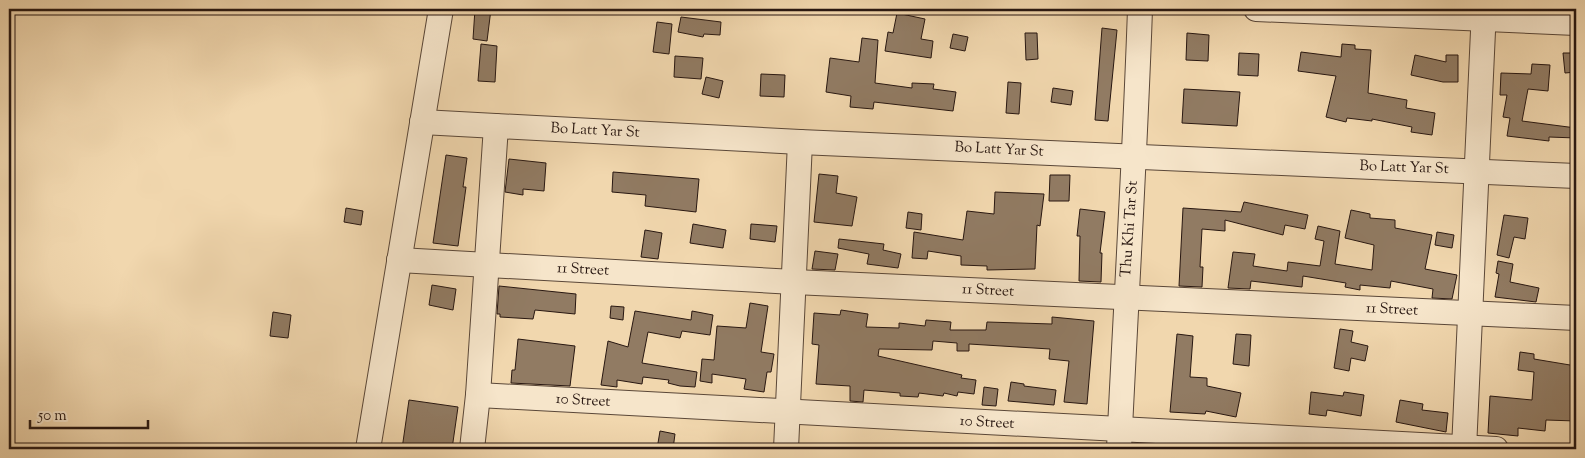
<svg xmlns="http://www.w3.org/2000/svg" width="1585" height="458" font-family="'Sorts Mill Goudy',serif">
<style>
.building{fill:#917b63;stroke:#281711}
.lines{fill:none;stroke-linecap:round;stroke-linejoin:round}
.minor-casing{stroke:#5a4738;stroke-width:26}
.minor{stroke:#f6e5ca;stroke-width:24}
.labels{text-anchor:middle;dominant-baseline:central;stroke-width:4;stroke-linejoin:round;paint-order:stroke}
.street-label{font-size:15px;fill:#281711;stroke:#f6e5ca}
</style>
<rect width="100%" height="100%" fill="#f1d7ae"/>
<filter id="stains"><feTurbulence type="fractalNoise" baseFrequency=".004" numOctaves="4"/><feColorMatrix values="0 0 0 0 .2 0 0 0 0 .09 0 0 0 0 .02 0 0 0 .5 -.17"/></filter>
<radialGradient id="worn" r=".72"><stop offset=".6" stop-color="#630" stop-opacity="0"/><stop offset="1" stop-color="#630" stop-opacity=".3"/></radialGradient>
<g class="building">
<polygon points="475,9 491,9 487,41 473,39"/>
<polygon points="897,13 925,19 921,39 933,41 931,58 885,51 888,32 893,33"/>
<polygon points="681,17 721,22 720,35 704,34 703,37 678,32"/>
<polygon points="657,22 672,24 669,54 653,52"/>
<polygon points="1102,28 1117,30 1108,121 1095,120"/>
<polygon points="1025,33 1037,33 1038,59 1026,60"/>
<polygon points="1187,33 1209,35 1208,61 1186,60"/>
<polygon points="953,34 968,37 965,51 950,48"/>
<polygon points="862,38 878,40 875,83 912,88 912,83 934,84 933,89 956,92 953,111 874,102 873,109 850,107 851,96 826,92 830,58 859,62"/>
<polygon points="481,44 497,46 495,82 478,81"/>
<polygon points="1342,44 1355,45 1355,49 1371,50 1368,93 1407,100 1406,108 1435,113 1432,135 1411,132 1412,127 1372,119 1372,121 1347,118 1346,122 1326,117 1336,76 1298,71 1301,52 1341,57"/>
<polygon points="1239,53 1259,54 1258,76 1238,75"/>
<polygon points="1563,53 1576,53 1576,72 1565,73"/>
<polygon points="1415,55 1446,62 1446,55 1458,55 1458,82 1443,82 1411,75"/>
<polygon points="675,56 703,58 701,79 674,77"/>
<polygon points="1532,64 1550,65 1548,91 1528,89 1522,121 1576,128 1576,138 1549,137 1549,141 1507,136 1510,118 1503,117 1507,95 1500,95 1501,73 1531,74"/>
<polygon points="761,74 785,75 784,97 760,96"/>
<polygon points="706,77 723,81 719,98 702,94"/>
<polygon points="1008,82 1021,83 1019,114 1006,113"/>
<polygon points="1053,88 1073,91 1071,105 1051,102"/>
<polygon points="1184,89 1240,92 1237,126 1182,123"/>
<polygon points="446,155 467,158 463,187 466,187 458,246 433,243"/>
<polygon points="509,159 546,163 544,191 523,189 523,195 505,192"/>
<polygon points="613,172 699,179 696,212 645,206 646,195 612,192"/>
<polygon points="819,174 838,176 836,193 857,197 852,226 814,222"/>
<polygon points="1050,175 1070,175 1069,201 1049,201"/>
<polygon points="995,192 1044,194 1040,226 1037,225 1035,269 987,270 987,266 961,265 961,256 928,251 927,259 912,258 914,232 963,240 967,211 994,214"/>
<polygon points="1244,202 1308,215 1305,229 1285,225 1283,235 1225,220 1225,231 1202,229 1200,267 1203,267 1202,287 1179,286 1183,208 1241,212"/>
<polygon points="346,208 363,211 361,225 344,222"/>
<polygon points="1080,209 1105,212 1100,253 1102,253 1101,282 1079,281 1080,236 1077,236"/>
<polygon points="1351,210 1370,214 1370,218 1395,220 1395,228 1432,235 1425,269 1457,275 1452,299 1432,298 1433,289 1391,281 1390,288 1360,285 1360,290 1345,287 1346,283 1303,276 1302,287 1251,281 1250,289 1228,288 1233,252 1255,254 1253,266 1287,271 1288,262 1320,266 1324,241 1315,239 1318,226 1340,231 1335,264 1372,270 1374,245 1345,238"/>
<polygon points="908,212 922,214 921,230 906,228"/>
<polygon points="1504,215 1528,218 1525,239 1514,237 1509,258 1497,255"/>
<polygon points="693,224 726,230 723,248 690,243"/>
<polygon points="751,224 777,226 775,242 750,239"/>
<polygon points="645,230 662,233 658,259 641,257"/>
<polygon points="1437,232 1454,235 1452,248 1435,245"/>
<polygon points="839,239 884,244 883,250 901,254 898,268 867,264 869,254 838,248"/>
<polygon points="815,251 838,254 835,270 812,269"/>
<polygon points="1498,261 1513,264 1510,282 1539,288 1536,302 1495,297 1499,274 1496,273"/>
<polygon points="432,285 456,289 453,310 429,305"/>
<polygon points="499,286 576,294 575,314 535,310 533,319 500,317 500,314 497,314"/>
<polygon points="750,303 768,306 761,352 774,354 771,372 767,372 764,392 744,389 746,379 712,374 712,383 700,381 702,359 714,360 717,326 746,328"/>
<polygon points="611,306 624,307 623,320 610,318"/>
<polygon points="841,310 868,314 866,327 899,328 899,323 925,326 926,320 951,322 950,330 986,330 987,322 1052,324 1052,317 1094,321 1087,404 1064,402 1069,361 1049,359 1050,349 969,344 969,351 957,351 957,343 933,341 932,350 879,349 878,356 962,375 961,378 976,380 974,394 958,392 957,396 944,393 943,396 919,393 918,397 900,396 900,393 864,390 863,402 850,401 850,386 816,384 819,345 812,344 814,313 840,315"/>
<polygon points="635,311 691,320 692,311 713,315 710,335 682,331 680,338 648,332 642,363 697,372 695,387 680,386 668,383 669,380 643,377 642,384 617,380 617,387 601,385 608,341 628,347"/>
<polygon points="273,312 291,315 288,338 270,336"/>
<polygon points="1340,329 1353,331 1351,342 1368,346 1365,361 1351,358 1349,371 1334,368"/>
<polygon points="1177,334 1193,336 1190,377 1207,378 1207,386 1241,393 1236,417 1206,411 1205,414 1170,412"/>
<polygon points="1236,334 1251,335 1249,366 1233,364"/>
<polygon points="518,339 575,346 570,386 511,383 512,370 515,370"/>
<polygon points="1520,352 1534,354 1534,359 1576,366 1576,421 1546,420 1545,431 1518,428 1518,436 1488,433 1490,396 1532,400 1534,372 1518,370"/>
<polygon points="1011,382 1024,384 1024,386 1056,390 1054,405 1008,401"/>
<polygon points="984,387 998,389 996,406 982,405"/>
<polygon points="1311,392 1343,396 1344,392 1364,395 1361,416 1327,410 1326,416 1309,414"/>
<polygon points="409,400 458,407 452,449 402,449"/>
<polygon points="1400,400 1423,404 1422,410 1448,413 1446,432 1396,422"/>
<polygon points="660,431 675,434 673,449 657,449"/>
</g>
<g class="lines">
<defs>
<g id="minor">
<polyline points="1256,9 1576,23"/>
<polyline points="422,122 800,142 1576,176"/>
<polyline points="399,260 794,282 1576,318"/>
<polyline points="478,395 1496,449"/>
<polyline points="368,449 441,9"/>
<polyline points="472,449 478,395 496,126"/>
<polyline points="786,449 800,142"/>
<path d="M1119 449C1126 302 1135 156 1140 9"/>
<polyline points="1464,449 1484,9"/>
</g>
</defs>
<use href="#minor" class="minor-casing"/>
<use href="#minor" class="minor"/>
</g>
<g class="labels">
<g class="street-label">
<text transform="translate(595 131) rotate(3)">Bo Latt Yar St</text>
<text transform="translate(999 150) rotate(3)">Bo Latt Yar St</text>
<text transform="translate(1404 168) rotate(2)">Bo Latt Yar St</text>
<text transform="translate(1130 229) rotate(-86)">Thu Khi Tar St</text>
<text transform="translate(583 270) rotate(3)">11 Street</text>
<text transform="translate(988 291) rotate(3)">11 Street</text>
<text transform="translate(1392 310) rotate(3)">11 Street</text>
<text transform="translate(583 401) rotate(3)">10 Street</text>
<text transform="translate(987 423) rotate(3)">10 Street</text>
</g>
</g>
<rect width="1585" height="458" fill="none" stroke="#f1d7ae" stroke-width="30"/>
<rect x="10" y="10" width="1565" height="438" fill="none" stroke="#281711" stroke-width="2.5"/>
<rect x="15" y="15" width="1555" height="428" fill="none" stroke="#281711"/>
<path d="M30 420v8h118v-8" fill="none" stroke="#281711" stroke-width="2.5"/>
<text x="38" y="420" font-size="15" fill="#281711" stroke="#f6e5ca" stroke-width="4" paint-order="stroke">50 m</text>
<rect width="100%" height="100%" filter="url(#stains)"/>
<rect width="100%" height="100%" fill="url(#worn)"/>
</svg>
